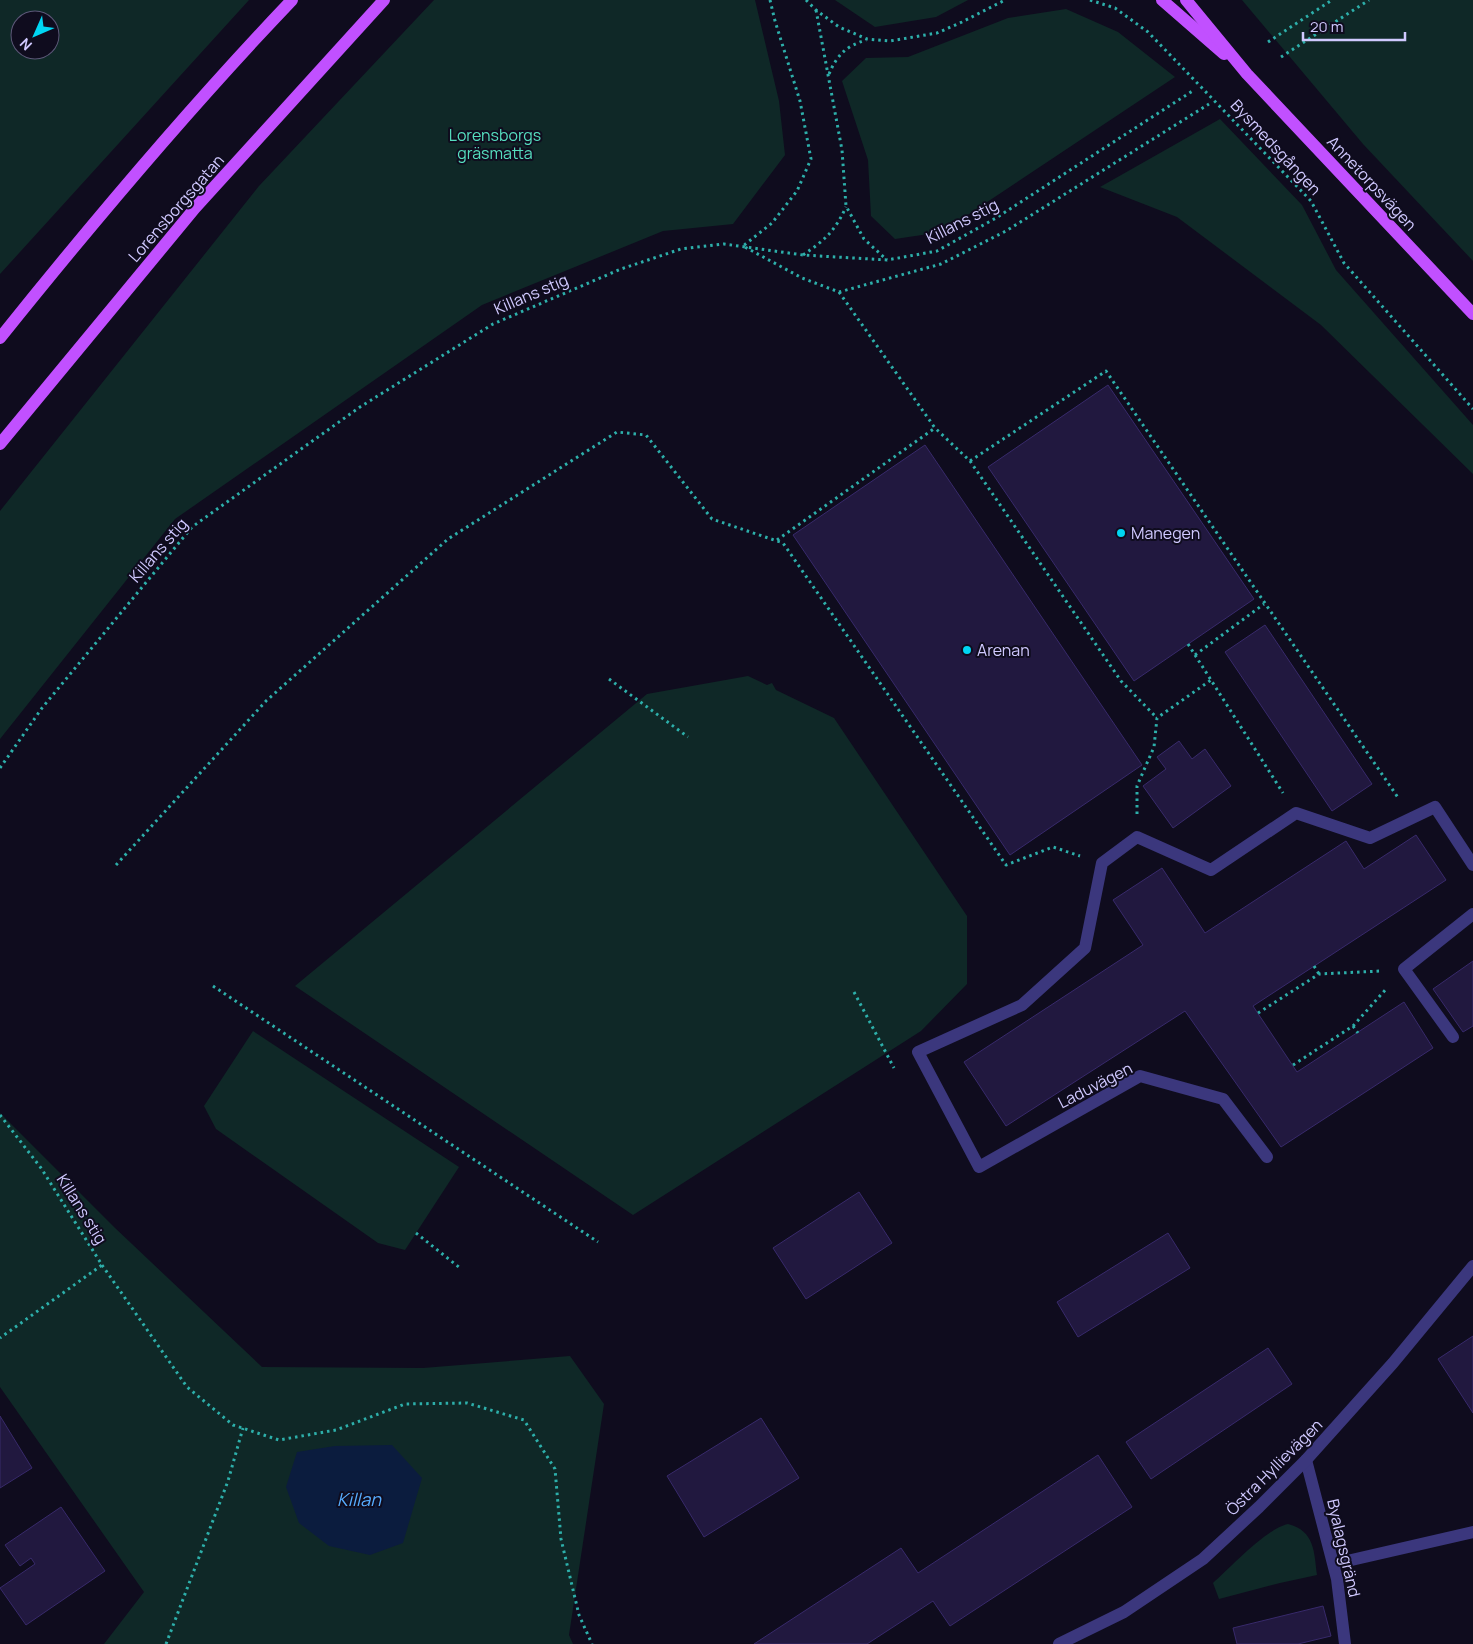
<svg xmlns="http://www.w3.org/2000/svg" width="1473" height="1644" font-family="Manrope,sans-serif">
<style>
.green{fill:#0f2827;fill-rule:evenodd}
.water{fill:#0b1c3e}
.building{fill:#21183f;stroke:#382a6b}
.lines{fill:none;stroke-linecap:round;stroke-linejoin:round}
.path{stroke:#2dafaa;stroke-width:3;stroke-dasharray:2.5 4;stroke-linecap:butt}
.minor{stroke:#3b377d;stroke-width:12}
.major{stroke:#c150ff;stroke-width:12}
.poi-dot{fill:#00d6f3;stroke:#0f0c1e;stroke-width:2}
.labels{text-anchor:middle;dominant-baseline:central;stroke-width:4;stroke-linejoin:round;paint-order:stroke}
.park-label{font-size:16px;fill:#56debf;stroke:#0f0c1e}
.street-label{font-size:16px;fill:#d0c9ff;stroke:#0f0c1e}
.poi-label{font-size:16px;fill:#d0c9ff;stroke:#0f0c1e;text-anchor:start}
.water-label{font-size:18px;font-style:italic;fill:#57adff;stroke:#0f0c1e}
</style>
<rect width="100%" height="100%" fill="#0f0c1e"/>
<g class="green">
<path d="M0 0H249L0 274ZM20 20H50V50H20Z"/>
<polygon points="434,0 755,0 779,101 785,155 733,224 663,231 482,305 175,519 0,739 0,511 259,186"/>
<polygon points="835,0 968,0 936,17 875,27"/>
<polygon points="1242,0 1473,0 1473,261 1363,144"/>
<polygon points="1066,9 1118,32 1175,77 942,232 895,239 871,216 868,160 842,81 866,58 908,57 1008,18"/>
<polygon points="1220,119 1302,205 1336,270 1473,425 1473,474 1321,325 1177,217 1100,187"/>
<polygon points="748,676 767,685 772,683 776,690 834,718 967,916 967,984 921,1031 633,1215 295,986 647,694"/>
<polygon points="253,1031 459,1167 405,1250 378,1243 216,1129 204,1106"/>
<polygon points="0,1113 114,1227 262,1367 423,1368 570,1356 604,1404 569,1635 573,1644 104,1644 144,1592 0,1387"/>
<path d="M1288 1524C1315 1531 1314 1552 1317 1575L1280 1583 1219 1599 1213 1583C1230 1568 1267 1528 1288 1524Z"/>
</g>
<polygon class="water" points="392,1445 422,1478 403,1543 370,1555 329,1546 299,1523 286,1487 297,1452 335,1446"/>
<g class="building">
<polygon points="1108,385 1254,599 1134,681 988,467"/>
<polygon points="925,445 1142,765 1010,855 793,535"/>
<polygon points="1265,625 1372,784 1332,811 1225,652"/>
<polygon points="1179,741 1192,759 1205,749 1231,786 1173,828 1143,786 1166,769 1157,757"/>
<polygon points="1416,835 1446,880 1253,1006 1297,1072 1404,1002 1433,1048 1281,1147 1185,1011 1006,1126 964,1062 1143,945 1113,900 1162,868 1205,933 1346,841 1364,869"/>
<polygon points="1473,961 1473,1026 1463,1032 1433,989"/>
<polygon points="859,1192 892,1243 806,1299 773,1248"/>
<polygon points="1168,1233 1190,1268 1078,1337 1057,1302"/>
<polygon points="1473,1336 1473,1413 1438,1359"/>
<polygon points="1268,1348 1292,1384 1151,1479 1126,1442"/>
<polygon points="0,1416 32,1468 0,1488"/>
<polygon points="761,1418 799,1478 704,1537 667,1476"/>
<polygon points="1098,1455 1132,1507 950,1626 933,1601 867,1644 754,1644 901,1548 918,1573"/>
<polygon points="61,1507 105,1571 26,1625 0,1588 35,1564 31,1558 20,1566 5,1545"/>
<polygon points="1323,1606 1331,1636 1298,1644 1237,1644 1233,1628"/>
</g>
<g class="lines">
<g class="path">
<polyline points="770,0 775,21 800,101 811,159 797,191 772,223 743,246 802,278 839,292 941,264 1006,231 1209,104"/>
<polyline points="806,0 816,10 839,27 867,39 890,41 937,33 962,22 1005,0"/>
<polyline points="1090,0 1115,8 1148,32 1311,201 1344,263 1473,409"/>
<polyline points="816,10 842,150 846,206 864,239 887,260"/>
<polyline points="1268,42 1332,0"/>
<polyline points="1281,57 1369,0"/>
<path d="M829 74C837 55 846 46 866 40"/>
<path d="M803 255C825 240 835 231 846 207"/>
<polyline points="839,292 935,428 970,461 1121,681 1157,718"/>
<polyline points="970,461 1106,371 1399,799"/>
<polyline points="777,540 935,428"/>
<polyline points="1188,644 1283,793"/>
<polyline points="1195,655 1264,604"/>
<polyline points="609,679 688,737"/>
<polyline points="0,768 42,708 192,527 360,407 493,324 621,269 681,249 724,244 803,255 887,260 937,251 996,218 1194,90"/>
<polyline points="1137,814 1137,786 1154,747 1157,718 1211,680"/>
<polyline points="116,865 266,701 448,539 617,432 646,435 712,519 783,543 1006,865 1053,847 1080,856"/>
<polyline points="1314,966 1319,974"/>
<polyline points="213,986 598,1242"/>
<polyline points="854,992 894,1068"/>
<polyline points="1258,1013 1319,974 1381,971"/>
<polyline points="1353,1026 1358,1033"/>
<polyline points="1293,1065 1353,1026 1387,988"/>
<polyline points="0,1115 41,1168 102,1265 0,1338"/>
<polyline points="416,1233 460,1268"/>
<polyline points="102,1265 187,1387 233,1425 279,1440 336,1430 405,1404 467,1403 524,1420 555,1469 561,1539 579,1615 592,1644"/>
<polyline points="166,1644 228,1481 243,1428"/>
</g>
<g class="minor">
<polyline points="1453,1037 1404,969 1473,914"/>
<polyline points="1267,1157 1223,1099 1140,1076 979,1167 918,1052 1022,1005 1085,948 1102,863 1137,837 1211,870 1296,813 1370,838 1435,807 1473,865"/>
<polyline points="1306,1460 1337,1579 1345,1644"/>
<polyline points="1334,1564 1473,1532"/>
<polyline points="1059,1644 1124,1612 1203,1559 1259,1507 1306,1460 1393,1363 1473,1266"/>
</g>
<g class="major">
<polyline points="1162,0 1224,54"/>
<polyline points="1186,0 1247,74 1473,314"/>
<path d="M0 338C93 222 189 108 292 0"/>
<polyline points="0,444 195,208 384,0"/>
</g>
</g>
<g class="poi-dot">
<circle cx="1121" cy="533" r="5"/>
<circle cx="967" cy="650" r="5"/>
</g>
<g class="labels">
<g class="park-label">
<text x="495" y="135">Lorensborgs<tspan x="495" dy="18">gräsmatta</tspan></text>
</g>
<g class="street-label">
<text transform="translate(1276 147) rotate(47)">Bysmedsgången</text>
<text transform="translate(1372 183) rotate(47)">Annetorpsvägen</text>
<text transform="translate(176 208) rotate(-49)">Lorensborgsgatan</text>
<text transform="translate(962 221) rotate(-27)">Killans stig</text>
<text transform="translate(531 294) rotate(-23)">Killans stig</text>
<text transform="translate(158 550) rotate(-49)">Killans stig</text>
<text transform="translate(1095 1085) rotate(-27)">Laduvägen</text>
<text transform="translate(82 1209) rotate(58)">Killans stig</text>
<text transform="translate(1274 1467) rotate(-45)">Östra Hyllievägen</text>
<text transform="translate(1344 1548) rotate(77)">Byalagsgränd</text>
</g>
<g class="poi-label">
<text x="1131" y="533">Manegen</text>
<text x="977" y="650">Arenan</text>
</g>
<g class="water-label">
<text x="359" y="1499">Killan</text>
</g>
</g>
<g transform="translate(35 35) rotate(225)"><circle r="24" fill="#0f0c1e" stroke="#5c5878"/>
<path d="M0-4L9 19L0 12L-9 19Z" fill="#00d6f3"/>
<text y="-8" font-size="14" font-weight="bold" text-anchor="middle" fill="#d0c9ff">N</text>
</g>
<path d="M1303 32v8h102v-8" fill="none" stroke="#d0c9ff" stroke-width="2.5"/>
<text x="1310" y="32" font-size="15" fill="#d0c9ff" stroke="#0f0c1e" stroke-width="4" paint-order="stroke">20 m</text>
</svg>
